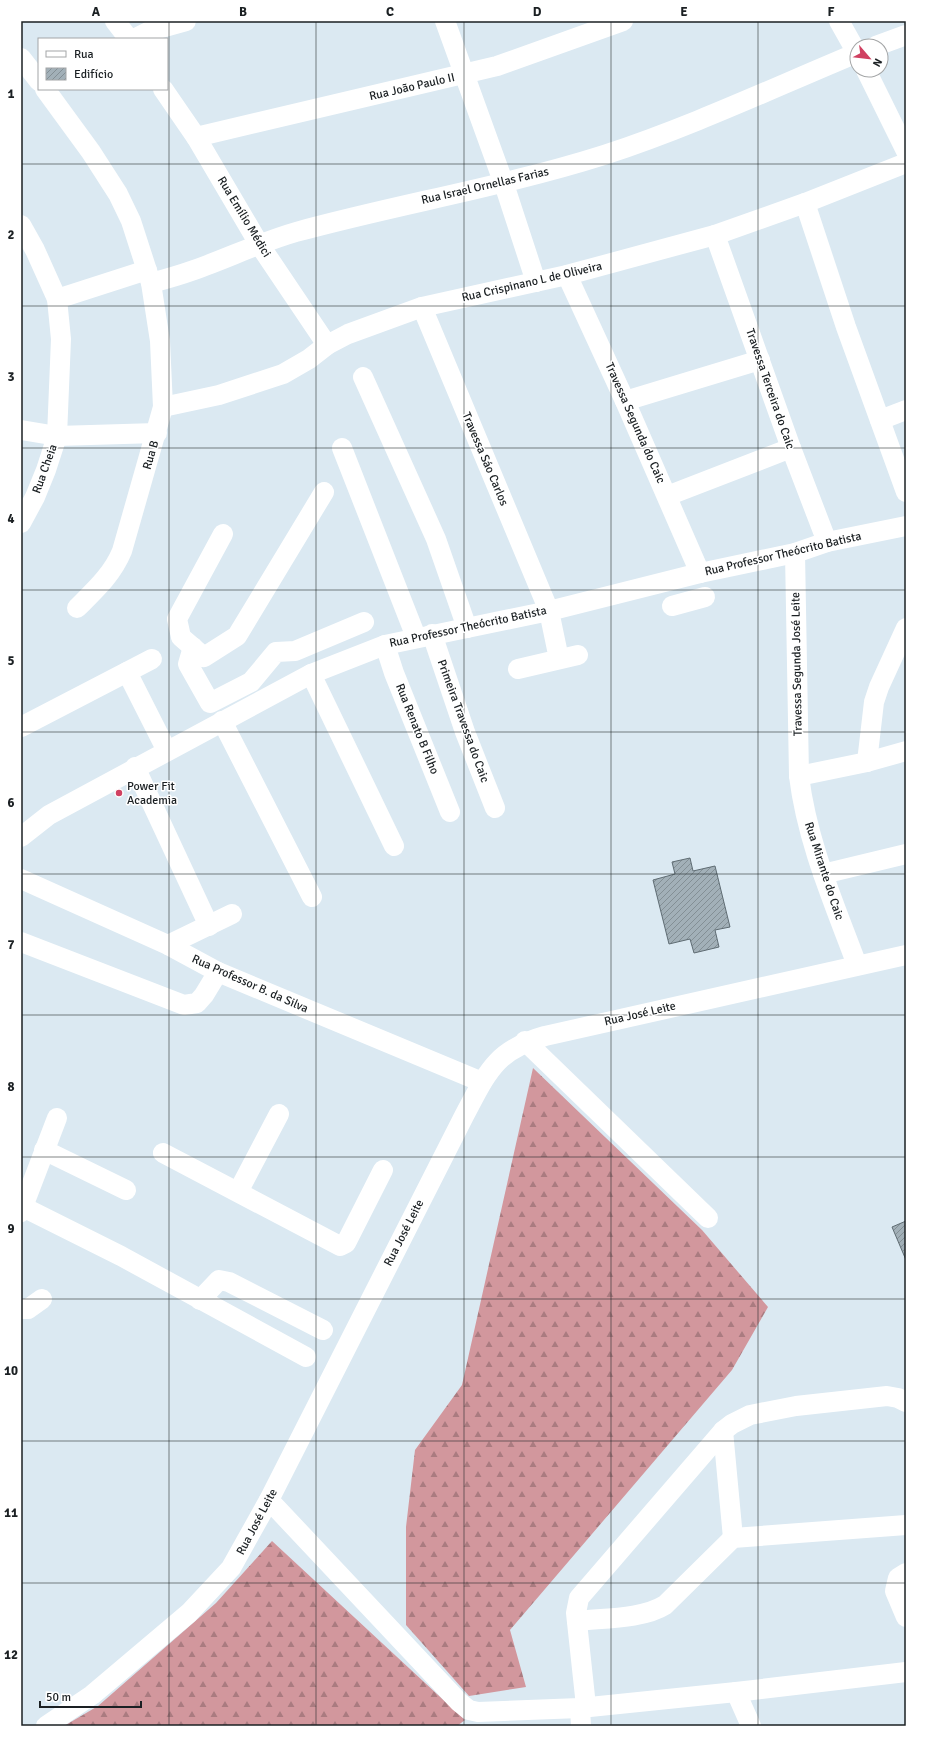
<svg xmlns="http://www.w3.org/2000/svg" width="927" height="1747" font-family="Signika,sans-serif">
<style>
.forest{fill:url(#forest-firs)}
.building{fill:url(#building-hatch);stroke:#5f6c73}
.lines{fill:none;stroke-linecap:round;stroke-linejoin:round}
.minor{stroke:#fff;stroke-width:20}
.grid{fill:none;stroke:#1b2023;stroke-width:1;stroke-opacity:0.55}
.poi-dot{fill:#d04061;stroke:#fff;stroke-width:1.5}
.labels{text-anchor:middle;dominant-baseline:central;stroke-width:3;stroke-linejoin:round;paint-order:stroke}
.street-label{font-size:12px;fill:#1b2023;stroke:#fff}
.poi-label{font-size:12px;fill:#1b2023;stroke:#fff;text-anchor:start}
.neatline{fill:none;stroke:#1b2023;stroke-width:1.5}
.grid-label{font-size:13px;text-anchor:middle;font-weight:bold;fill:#1b2023}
</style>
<defs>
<pattern id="forest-firs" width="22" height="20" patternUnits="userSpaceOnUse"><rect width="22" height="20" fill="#d2979d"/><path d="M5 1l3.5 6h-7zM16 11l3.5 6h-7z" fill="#aa7b80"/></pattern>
<pattern id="building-hatch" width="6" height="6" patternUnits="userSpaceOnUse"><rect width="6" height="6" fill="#a2b0b8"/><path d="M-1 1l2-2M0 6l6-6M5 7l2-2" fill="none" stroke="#838f95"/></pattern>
</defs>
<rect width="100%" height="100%" fill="#dbe9f2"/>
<g class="forest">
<polygon points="533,1068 702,1230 768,1307 732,1370 510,1630 526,1687 469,1696 406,1625 406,1527 415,1450 462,1385"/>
<polygon points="272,1541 465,1720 457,1726 64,1726 98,1706 216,1603"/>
</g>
<g class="building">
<polygon points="690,858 693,871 715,866 730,927 715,930 719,947 694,953 690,939 669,944 653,880 675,874 672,862"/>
<polygon points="906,1221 906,1260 892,1227"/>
</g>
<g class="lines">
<g class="minor">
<polyline points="115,21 129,39"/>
<polyline points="445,21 504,184 536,282"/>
<polyline points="134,39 150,31 186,21"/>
<polyline points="876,46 906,35"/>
<polyline points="21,58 39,81"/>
<polyline points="866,70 906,151"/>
<path d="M45 89 91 152 118 194 131 221 151 283 160 341 163 407 122 551C112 575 95 590 77 608"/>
<polyline points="163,89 196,137 259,244 327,345"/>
<polyline points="196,137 497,66 623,21"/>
<polyline points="805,203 846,327 906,492"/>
<polyline points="21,225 35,250 57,299 61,339 57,436 46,470 35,497 21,523"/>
<polyline points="715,235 791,448 827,542"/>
<polyline points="567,275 625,401 700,573"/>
<path d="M151 283C166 279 180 275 194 270 228 258 261 242 296 232 398 204 503 187 604 155 690 127 773 88 857 53L839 21"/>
<polyline points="57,299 147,270"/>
<polyline points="422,307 549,611 559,659"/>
<polyline points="363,377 436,539 467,628"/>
<polyline points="625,401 760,360"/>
<polyline points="163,407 219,395 283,374 309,359 327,345 348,334 422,307 567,275 715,235 805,203 906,163"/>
<polyline points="880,420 906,410"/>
<polyline points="21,430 57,436 157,433"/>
<polyline points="342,448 416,637"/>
<polyline points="667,496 791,448"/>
<polyline points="223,534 177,619 181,637 204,657 237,636 324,492"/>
<path d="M795 553 799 776C807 842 834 903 857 965"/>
<polyline points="672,606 705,597"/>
<polyline points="432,634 465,732 495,808"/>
<polyline points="385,645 394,673 450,812"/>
<polyline points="193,647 188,664 210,703 251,682 276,652 295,651 364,622"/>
<polyline points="518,669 578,655"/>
<polyline points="127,672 167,751"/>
<polyline points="311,674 394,846"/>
<polyline points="222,721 312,897"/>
<polyline points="21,727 152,659"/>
<polyline points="867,762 874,702 879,687 906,628"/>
<polyline points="135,767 209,926"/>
<polyline points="799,776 867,762 906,751"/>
<polyline points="21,837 49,815 311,674 385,645 549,611 700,573 795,553 827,542 906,526"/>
<polyline points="823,874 906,854"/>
<polyline points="21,879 168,945 218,972 482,1082"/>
<polyline points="21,942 184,1005 197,1003 204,995 218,972"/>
<polyline points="168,945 232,914"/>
<polyline points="525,1041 708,1218"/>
<polyline points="44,1150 126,1190"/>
<polyline points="163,1153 340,1246 346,1243 383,1170"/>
<polyline points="238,1192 279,1114"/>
<polyline points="21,1206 121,1256 306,1357"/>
<polyline points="21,1212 57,1118"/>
<polyline points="200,1300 219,1280 229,1282 323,1330"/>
<polyline points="21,1309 28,1309 42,1299"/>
<polyline points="723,1431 733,1538"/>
<polyline points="269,1500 459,1702 469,1710 478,1712 580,1708 736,1692 906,1672"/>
<polyline points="906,1573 898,1578 895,1591 906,1617"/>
<path d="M577 1621C603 1618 643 1619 665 1605L733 1538 906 1525"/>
<polyline points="736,1692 751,1726"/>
<polyline points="586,1706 576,1613 579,1598 723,1431 732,1424 750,1415 796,1406 887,1396 898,1398 906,1402"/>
<polyline points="580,1708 581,1726"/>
<path d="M46 1726 92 1695 189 1613 231 1568 269 1500 464 1116C487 1073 495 1050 545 1036L906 955"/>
</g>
</g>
<path class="grid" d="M169 21V1726M316 21V1726M464 21V1726M611 21V1726M758 21V1726M21 164H906M21 306H906M21 448H906M21 590H906M21 732H906M21 874H906M21 1015H906M21 1157H906M21 1299H906M21 1441H906M21 1583H906"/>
<circle class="poi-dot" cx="119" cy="793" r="4"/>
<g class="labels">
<g class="street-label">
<text transform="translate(412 87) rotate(-13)">Rua João Paulo II</text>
<text transform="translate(485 186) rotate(-13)">Rua Israel Ornellas Farias</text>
<text transform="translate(244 217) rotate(59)">Rua Emílio Médici</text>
<text transform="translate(532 282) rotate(-13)">Rua Crispinano L de Oliveira</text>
<text transform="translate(770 389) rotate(71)">Travessa Terceira do Caic</text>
<text transform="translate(635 423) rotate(66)">Travessa Segunda do Caic</text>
<text transform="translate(151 455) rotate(-74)">Rua B</text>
<text transform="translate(485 459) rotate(67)">Travessa Sáo Carlos</text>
<text transform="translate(45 469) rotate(-70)">Rua Cheia</text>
<text transform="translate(783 554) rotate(-13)">Rua Professor Theócrito Batista</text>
<text transform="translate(468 627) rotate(-12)">Rua Professor Theócrito Batista</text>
<text transform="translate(797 664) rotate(-91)">Travessa Segunda José Leite</text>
<text transform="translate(463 721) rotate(70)">Primeira Travessa do Caic</text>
<text transform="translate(417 729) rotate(68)">Rua Renato B Filho</text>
<text transform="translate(824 871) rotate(72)">Rua Mirante do Caic</text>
<text transform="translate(250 984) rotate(24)">Rua Professor B. da Silva</text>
<text transform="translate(640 1014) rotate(-13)">Rua José Leite</text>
<text transform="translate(404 1233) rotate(-63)">Rua José Leite</text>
<text transform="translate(257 1522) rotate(-62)">Rua José Leite</text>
</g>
<g class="poi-label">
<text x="127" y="786">Power Fit<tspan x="127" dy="14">Academia</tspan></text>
</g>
</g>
<rect width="927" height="1747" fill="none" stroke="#ffffff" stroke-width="44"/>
<rect x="38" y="38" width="130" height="52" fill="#ffffff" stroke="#a4a6a7"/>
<rect x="46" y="51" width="20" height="6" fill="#ffffff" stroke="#a4a6a7"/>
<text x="74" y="58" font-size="12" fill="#1b2023">Rua</text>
<rect x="46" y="68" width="20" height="12" fill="url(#building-hatch)" stroke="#a4a6a7"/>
<text x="74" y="78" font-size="12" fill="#1b2023">Edifício</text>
<g transform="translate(869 58) rotate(118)"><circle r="19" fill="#ffffff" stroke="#a4a6a7"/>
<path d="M0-3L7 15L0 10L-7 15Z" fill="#d04061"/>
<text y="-6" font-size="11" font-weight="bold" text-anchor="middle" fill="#1b2023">N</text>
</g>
<path d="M40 1701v6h101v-6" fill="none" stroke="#1b2023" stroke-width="2"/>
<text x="46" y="1701" font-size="12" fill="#1b2023" stroke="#ffffff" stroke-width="3" paint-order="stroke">50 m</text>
<rect x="22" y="22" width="883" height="1703" class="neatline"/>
<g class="grid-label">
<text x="96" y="16">A</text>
<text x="243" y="16">B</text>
<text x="390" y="16">C</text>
<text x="537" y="16">D</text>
<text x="684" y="16">E</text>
<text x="831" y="16">F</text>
<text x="11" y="98">1</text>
<text x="11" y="239">2</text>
<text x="11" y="381">3</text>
<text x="11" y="523">4</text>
<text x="11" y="665">5</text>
<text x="11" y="807">6</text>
<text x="11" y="949">7</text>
<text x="11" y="1091">8</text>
<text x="11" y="1233">9</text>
<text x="11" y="1375">10</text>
<text x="11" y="1517">11</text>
<text x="11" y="1659">12</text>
</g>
</svg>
